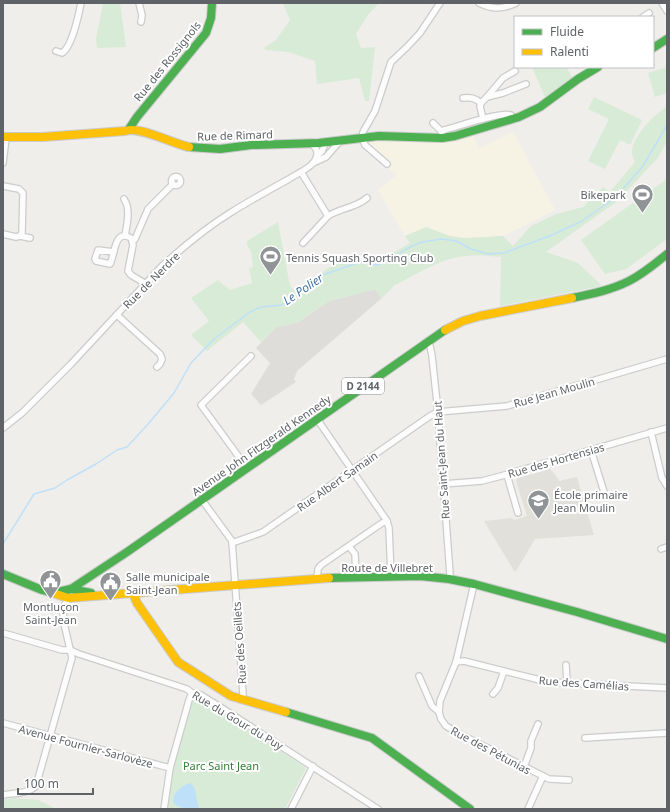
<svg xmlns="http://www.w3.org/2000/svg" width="670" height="812" font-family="'Noto Sans',sans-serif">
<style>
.commercial{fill:#f7f3e4}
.industrial{fill:#dfddda}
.education{fill:#e2e0da}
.green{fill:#d8ebd6}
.water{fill:#bfe0f9}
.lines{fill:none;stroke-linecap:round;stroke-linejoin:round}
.stream{stroke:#bfe0f9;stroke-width:1.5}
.street-casing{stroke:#cbcccc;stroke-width:8}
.fast-casing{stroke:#cacacb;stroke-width:10}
.slow-casing{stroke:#cacacb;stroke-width:10}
.street{stroke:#fdfcfc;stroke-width:5.5}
.fast{stroke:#4caf50;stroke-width:8}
.slow{stroke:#ffc107;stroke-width:8}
.labels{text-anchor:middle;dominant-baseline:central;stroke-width:4;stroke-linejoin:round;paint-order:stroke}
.shield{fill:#fff;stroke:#8f9295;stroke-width:1}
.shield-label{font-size:10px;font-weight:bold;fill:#5f6368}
.street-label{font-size:11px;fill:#5f6368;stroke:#fff}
.poi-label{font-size:11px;fill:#5f6368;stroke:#fff;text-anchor:start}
.park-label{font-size:11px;fill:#348238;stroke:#fff}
.water-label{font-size:12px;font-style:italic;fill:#4174aa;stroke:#fff}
</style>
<rect width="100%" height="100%" fill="#efeeea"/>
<polygon class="commercial" points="513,132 555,210 503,236 465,238 450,236 426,227 405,236 378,190 397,175 366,152 369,141 438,142 458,140 473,136 479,148"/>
<polygon class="industrial" points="375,289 382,298 297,371 294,379 296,382 261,405 251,394 270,363 256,348 276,327 297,323 329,301"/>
<polygon class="education" points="550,469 557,477 559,481 577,477 594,535 535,539 516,571 514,571 484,521 512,518 514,520 527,516 516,481 518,478"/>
<g class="green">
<polygon points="103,3 120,3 126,47 97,48 96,39"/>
<polygon points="283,3 379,3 367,16 356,34 361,48 375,47 369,101 365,101 359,78 317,84 315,61 288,52 266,50 264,48 276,40 290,20"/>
<polygon points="532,67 566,67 573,78 545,97"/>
<polygon points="667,67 667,93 655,97 648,73"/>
<polygon points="594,97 642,120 630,145 620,140 605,169 588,161 609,119 588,109"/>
<path d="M667 107V141L658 158 650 166 619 200 546 252 578 263 602 286 500 306 501 257C484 255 463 254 446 260 429 266 410 278 393 286V287L382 298 375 289 329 301 297 323 276 327 261 342 243 322 207 351 191 335 209 321 191 298 218 280 230 290 252 283 249 268 253 267 251 251 247 245V241L278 222 289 281 291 287 295 291 330 267 355 258 379 261 410 243 405 236 426 227 450 236 465 238 503 236 513 246 531 226 556 214 583 207 603 187 610 192 635 162C634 159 632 156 632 153 631 138 655 113 667 107Z"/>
<polygon points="667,179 667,239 626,269 605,274 581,240"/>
<polygon points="195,697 198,697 306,768 285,809 168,809 173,769 191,701"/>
<polygon points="13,798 38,800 56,809 3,809 3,800"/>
</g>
<path class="water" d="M190 783C198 788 195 801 200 809 191 809 179 810 173 802 173 792 181 786 190 783Z"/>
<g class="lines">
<polyline class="stream" points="3,544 34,494 55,488 67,480 96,464 117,450 127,447 149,423 174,393 191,363 214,339 250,312 261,307 282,305 323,275 360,262 377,265 385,262 408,248 422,242 442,239 456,241 471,249 488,254 504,253 552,235 582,221 615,198 643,166 667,125"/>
<defs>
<g id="street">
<polyline points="139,3 142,15 141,22"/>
<path d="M479 3C493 10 503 9 516 3"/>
<polyline points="662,3 667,11"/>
<polyline points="643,17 649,13"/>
<path d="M56 51 62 53C72 47 79 14 81 3"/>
<polyline points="487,97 503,78 515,71"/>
<path d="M463 98C471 97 475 98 481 103"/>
<polyline points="483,119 480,106 481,103 487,97 503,93 526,84"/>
<polyline points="433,123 442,132"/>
<path d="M442 138V132L444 130C457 127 501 111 511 115L513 119"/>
<polyline points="317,156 322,151 326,142"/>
<polyline points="3,163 6,138"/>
<polyline points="313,163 326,157 341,140"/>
<polyline points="387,164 365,145 362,137 363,132 375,111 391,62 407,47 420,33 440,3"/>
<polyline points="301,172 328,216 303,243"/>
<circle cx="176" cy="181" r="4.5"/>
<polyline points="3,186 19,189 23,193 22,233 20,236 16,237 3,234"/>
<path d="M124 199C131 209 127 224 125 236"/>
<path d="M328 216C340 208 356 208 367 198"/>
<polyline points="20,236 30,238"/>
<polyline points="133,241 135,239 148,209 173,184"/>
<path d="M114 252 98 250 95 259 96 261 110 264C115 255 114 228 131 238L133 245 128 271 131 275 146 284"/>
<polyline points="117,315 160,354 162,359 160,364 157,367"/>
<polyline points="426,342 430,346 432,356 438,412 450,574 449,579"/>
<polyline points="317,419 387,521 389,528 391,576"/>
<path d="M3 428 22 413 71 364 162 266C183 247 206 228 230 213 249 201 269 190 289 179 296 174 309 169 314 162 319 155 318 148 311 144"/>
<polyline points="651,432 662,478 667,486"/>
<polyline points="591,450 604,492"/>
<polyline points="247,468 201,405 251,356"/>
<polyline points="507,475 518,513"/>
<polyline points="443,484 482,481 501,476 667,428"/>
<polyline points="202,500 232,541 243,694 242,700"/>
<polyline points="232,543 263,532 430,416 438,412 507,406 667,359"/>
<polyline points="351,549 355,554 356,577"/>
<polyline points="661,549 667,547"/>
<polyline points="317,579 318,569 321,565 382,523 387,521"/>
<polyline points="3,633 62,650 70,650 79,654 187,689 192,693 201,695 225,710 378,809"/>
<polyline points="456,662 464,661 548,682 667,688"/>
<polyline points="566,665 567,683"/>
<polyline points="419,676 432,706 439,712 441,719 446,726 456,732 543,776 549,779 569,780"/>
<polyline points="493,694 498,688 504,671"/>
<polyline points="439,712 440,701 456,662 474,584"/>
<polyline points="3,723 170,768"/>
<polyline points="585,738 667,733"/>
<polyline points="524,767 531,748 531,741 538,724"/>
<path d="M3 795C13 793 28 794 36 786L72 658 63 619 64 606 69 597"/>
<polyline points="164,809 170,768 189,700 192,693"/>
<polyline points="291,809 313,766"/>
<polyline points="528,809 543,776"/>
</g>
<g id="fast">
<polyline points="653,48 667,39"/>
<polyline points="129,129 137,117 206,33 211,18 212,3"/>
<polyline points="189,147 220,149 251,145 319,143 379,136 442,138 455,136 519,117 540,107 578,79 598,67"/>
<path d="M572 298C592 294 611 290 629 281 643 274 655 264 667 254"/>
<polyline points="3,574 42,590 53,593 71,589 127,552 445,330"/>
<polyline points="329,578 420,576 449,579 474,584 577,612 667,639"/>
<polyline points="71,589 91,593"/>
<polyline points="286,712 372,738 470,809"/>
</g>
<g id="slow">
<path d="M3 137H43L125 131C137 125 174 144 189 147"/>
<polyline points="445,330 463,321 480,316 572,298"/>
<polyline points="53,593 68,598 329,578"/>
<polyline points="133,593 137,603 178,662 231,696 286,712"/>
</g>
</defs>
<use href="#street" class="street-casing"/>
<use href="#fast" class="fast-casing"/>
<use href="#slow" class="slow-casing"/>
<use href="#street" class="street"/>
<use href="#fast" class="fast"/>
<use href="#slow" class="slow"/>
</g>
<defs>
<symbol id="stadium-pin" viewBox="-11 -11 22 30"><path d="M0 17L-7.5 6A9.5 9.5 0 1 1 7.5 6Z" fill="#919496" stroke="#fff"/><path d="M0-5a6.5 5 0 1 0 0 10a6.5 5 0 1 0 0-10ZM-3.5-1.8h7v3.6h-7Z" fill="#fff"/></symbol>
<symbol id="school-pin" viewBox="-11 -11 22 30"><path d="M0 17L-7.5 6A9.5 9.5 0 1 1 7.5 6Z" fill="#919496" stroke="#fff"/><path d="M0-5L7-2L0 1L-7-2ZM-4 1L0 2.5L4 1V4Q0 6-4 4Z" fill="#fff"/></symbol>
<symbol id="civic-pin" viewBox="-11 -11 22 30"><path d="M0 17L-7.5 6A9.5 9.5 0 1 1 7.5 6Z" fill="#919496" stroke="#fff"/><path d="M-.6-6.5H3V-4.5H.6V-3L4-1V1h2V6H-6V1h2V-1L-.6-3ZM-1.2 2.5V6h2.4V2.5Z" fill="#fff"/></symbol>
</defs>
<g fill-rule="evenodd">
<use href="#stadium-pin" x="630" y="182" width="25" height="34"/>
<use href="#stadium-pin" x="258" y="244" width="25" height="34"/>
<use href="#school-pin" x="526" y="488" width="25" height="34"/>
<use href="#civic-pin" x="38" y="568" width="25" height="34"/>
<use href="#civic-pin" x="98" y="570" width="25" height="34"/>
</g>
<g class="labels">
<rect class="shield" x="342" y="378" width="42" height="16" rx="3"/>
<g class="shield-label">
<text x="363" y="386">D 2144</text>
</g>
<g class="street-label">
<text transform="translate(167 61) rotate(-51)">Rue des Rossignols</text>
<text transform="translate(235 135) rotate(-2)">Rue de Rimard</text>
<text transform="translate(151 280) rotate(-45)">Rue de Nerdre</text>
<text transform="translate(554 392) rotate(-16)">Rue Jean Moulin</text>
<text transform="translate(261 445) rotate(-35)">Avenue John Fitzgerald Kennedy</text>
<text transform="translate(441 460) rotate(-94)">Rue Saint-Jean du Haut</text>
<text transform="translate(556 460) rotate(-16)">Rue des Hortensias</text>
<text transform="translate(337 481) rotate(-35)">Rue Albert Samain</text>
<text x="387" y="567">Route de Villebret</text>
<text transform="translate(239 643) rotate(-94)">Rue des Oeillets</text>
<text transform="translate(584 683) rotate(4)">Rue des Camélias</text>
<text transform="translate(238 720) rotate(31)">Rue du Gour du Puy</text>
<text transform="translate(86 746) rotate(15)">Avenue Fournier-Sarlovèze</text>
<text transform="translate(491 750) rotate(28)">Rue des Pétunias</text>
</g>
<g class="poi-label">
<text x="626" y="194" text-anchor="end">Bikepark</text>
<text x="286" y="257">Tennis Squash Sporting Club</text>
<text x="554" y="494">École primaire<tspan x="554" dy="13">Jean Moulin</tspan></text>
<text x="126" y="576">Salle municipale<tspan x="126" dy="13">Saint-Jean</tspan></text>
<text x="51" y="606" text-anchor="middle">Montluçon<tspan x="51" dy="13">Saint-Jean</tspan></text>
</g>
<g class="park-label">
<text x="221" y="765">Parc Saint Jean</text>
</g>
<g class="water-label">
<text transform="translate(303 289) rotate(-34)">Le Polier</text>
</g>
</g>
<rect width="670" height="812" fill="none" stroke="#5f6368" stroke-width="8"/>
<rect x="514" y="16" width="140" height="52" fill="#ffffff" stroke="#bfc1c3"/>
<rect x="522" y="29" width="20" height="6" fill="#4caf50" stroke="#bfc1c3"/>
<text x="550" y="36" font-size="12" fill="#5f6368">Fluide</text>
<rect x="522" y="49" width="20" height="6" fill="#ffc107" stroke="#bfc1c3"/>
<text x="550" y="56" font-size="12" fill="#5f6368">Ralenti</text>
<path d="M18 788v6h75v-6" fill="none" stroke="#5f6368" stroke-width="2"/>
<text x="24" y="788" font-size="12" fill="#5f6368" stroke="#ffffff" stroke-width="3" paint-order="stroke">100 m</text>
</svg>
